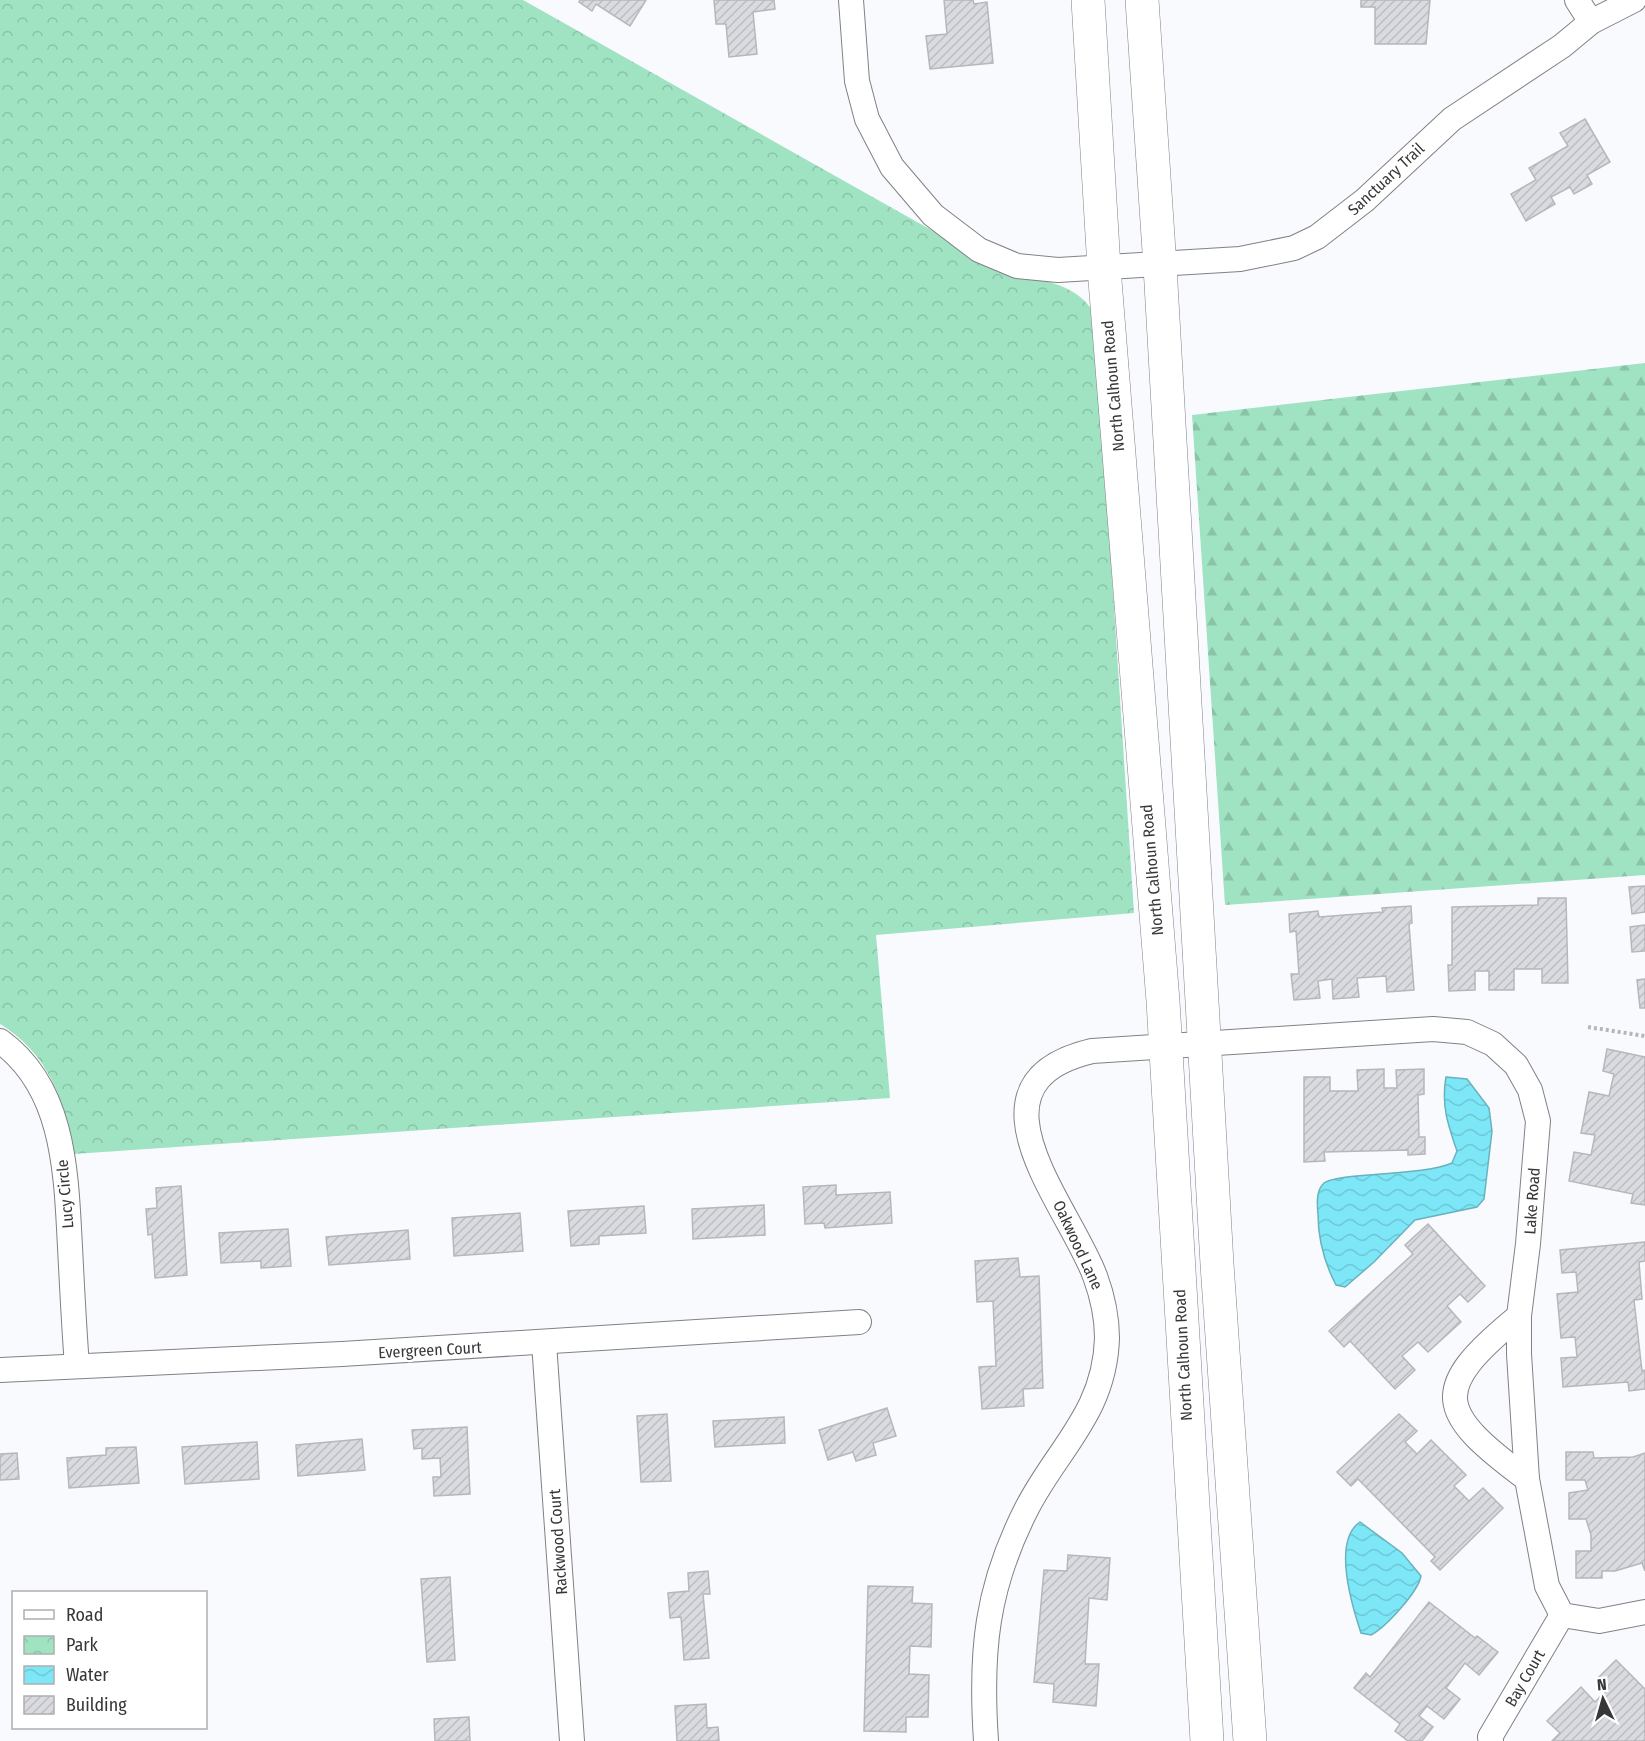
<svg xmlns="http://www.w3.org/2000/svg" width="1645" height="1741" font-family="'Fira Sans Condensed',sans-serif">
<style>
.forest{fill:url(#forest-firs)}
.park{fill:url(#park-crowns)}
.water{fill:url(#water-waves);stroke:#68b2be;stroke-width:1.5}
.building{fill:url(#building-hatch);stroke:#b5b7bc;stroke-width:1.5}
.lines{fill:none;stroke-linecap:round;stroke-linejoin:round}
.street-casing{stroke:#808186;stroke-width:26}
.secondary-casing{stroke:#808186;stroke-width:34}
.path{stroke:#b6b6ba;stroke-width:4;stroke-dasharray:3 3;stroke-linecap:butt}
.street{stroke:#fff;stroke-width:24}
.secondary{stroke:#fff;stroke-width:33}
.labels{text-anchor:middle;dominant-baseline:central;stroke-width:4.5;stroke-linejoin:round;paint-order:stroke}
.street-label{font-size:16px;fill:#37373a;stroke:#fff}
</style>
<defs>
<pattern id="forest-firs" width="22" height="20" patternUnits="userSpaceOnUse" patternTransform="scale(1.5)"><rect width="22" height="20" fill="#9fe3c2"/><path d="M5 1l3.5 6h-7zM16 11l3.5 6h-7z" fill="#8ac3a7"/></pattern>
<pattern id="park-crowns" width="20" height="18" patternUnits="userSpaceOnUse" patternTransform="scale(1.5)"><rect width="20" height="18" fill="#9fe3c2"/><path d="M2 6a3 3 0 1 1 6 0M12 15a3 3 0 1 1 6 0" fill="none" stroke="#8ac3a7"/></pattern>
<pattern id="water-waves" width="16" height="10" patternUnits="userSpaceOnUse" patternTransform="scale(1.5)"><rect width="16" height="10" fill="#7de7f7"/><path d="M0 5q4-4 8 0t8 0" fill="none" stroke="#6dc7d4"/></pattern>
<pattern id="building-hatch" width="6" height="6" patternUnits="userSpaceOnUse" patternTransform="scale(1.5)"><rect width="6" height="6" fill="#d9dbe0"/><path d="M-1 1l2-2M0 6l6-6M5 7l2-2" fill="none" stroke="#bbbdc1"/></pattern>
</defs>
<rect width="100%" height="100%" fill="#f9fafe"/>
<polygon class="forest" points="1645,363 1645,875 1225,905 1192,415"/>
<path class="park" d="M0 0H523L997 267C1029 279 1080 281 1095 316L1134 913 876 935 890 1098 74 1154C64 1100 49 1054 0 1024Z"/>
<g class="water">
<path d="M1446 1077 1467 1079 1489 1108 1492 1131 1484 1199 1477 1207 1415 1220 1374 1262 1345 1287 1336 1285C1324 1262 1318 1240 1318 1214 1317 1204 1316 1190 1324 1183 1338 1172 1424 1176 1452 1163L1457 1151C1448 1125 1441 1105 1446 1077Z"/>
<path d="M1360 1522 1402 1553 1421 1576C1418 1592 1386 1627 1371 1635L1361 1633C1352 1606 1332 1541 1360 1522Z"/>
</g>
<g class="building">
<polygon points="580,0 646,0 630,26 596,4 592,11 579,2"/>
<polygon points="714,0 774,0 775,9 753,12 757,54 729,57 726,24 716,24"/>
<polygon points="944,0 973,0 974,4 987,2 993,63 930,69 926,36 947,34"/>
<polygon points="1361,0 1430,0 1426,44 1375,44 1375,7 1361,7"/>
<polygon points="1585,119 1610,162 1587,175 1592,184 1574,194 1570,187 1551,197 1555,204 1526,221 1511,194 1536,180 1529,168 1568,146 1560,133"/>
<polygon points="1645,886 1645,912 1632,914 1629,887"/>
<polygon points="1538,898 1566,898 1568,983 1542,983 1542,969 1514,969 1514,990 1489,990 1489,971 1475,971 1475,990 1449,991 1448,965 1452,965 1452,907 1538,905"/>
<polygon points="1411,906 1412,923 1409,924 1414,990 1387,992 1386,976 1357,978 1359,997 1333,999 1332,979 1318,981 1320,998 1294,1000 1291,974 1299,974 1296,931 1290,932 1289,914 1318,911 1319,917 1383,912 1382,908"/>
<polygon points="1645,925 1645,951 1632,952 1630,927"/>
<polygon points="1645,979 1645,1008 1640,1008 1637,980"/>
<polygon points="1607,1049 1645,1057 1645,1205 1631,1203 1633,1194 1569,1181 1574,1152 1591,1155 1595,1135 1581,1133 1589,1092 1609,1096 1614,1074 1603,1071"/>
<polygon points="1384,1069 1384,1088 1397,1088 1396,1070 1424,1069 1424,1094 1418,1095 1419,1137 1425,1137 1425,1154 1408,1155 1408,1150 1324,1152 1325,1161 1304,1162 1304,1077 1330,1077 1330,1091 1358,1091 1357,1070"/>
<polygon points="836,1185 836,1195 890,1192 892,1223 825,1228 824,1223 805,1224 803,1187"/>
<polygon points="181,1186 187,1275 155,1278 152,1234 148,1235 146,1209 157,1208 156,1188"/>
<polygon points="764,1205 765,1235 693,1239 692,1209"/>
<polygon points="644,1206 646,1233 599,1236 599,1244 571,1246 568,1211"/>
<polygon points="520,1213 523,1251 454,1256 452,1218"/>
<polygon points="1428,1224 1485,1286 1468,1302 1460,1294 1447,1306 1461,1322 1428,1352 1418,1342 1402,1356 1415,1370 1395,1389 1350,1341 1344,1347 1329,1331 1413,1254 1405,1245"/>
<polygon points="288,1229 291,1266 261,1268 261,1261 221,1263 219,1233"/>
<polygon points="408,1230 410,1259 329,1265 326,1237"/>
<polygon points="1645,1242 1645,1261 1639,1262 1642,1299 1634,1300 1642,1371 1645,1370 1645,1389 1629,1391 1628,1382 1563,1387 1561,1358 1577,1357 1575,1337 1561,1338 1557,1294 1578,1292 1576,1272 1562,1273 1560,1250"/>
<polygon points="1018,1258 1020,1277 1039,1276 1043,1388 1023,1389 1024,1406 982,1409 979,1367 996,1366 993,1301 977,1302 975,1261"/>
<polygon points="887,1408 896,1436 873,1443 876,1455 856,1461 853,1452 828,1460 819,1430"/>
<polygon points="667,1414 671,1481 641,1482 637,1416"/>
<polygon points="1399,1414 1417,1431 1405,1442 1417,1454 1431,1440 1466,1475 1454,1486 1469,1501 1483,1488 1503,1508 1440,1570 1431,1561 1435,1557 1358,1479 1351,1486 1337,1472"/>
<polygon points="784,1417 785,1443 715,1447 713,1421"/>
<polygon points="467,1427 470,1494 434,1496 433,1477 441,1477 440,1458 422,1459 422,1448 414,1449 412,1430"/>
<polygon points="362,1439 365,1470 298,1476 296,1445"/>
<polygon points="257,1442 259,1479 185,1484 182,1447"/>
<polygon points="136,1447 139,1483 69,1488 67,1458 106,1455 106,1448"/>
<polygon points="1566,1452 1593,1452 1594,1458 1633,1457 1645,1453 1645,1571 1642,1563 1615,1571 1602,1571 1602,1578 1576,1578 1576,1551 1591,1551 1591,1535 1586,1519 1569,1519 1569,1493 1588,1490 1585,1480 1566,1480"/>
<polygon points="17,1453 19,1479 0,1480 0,1454"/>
<polygon points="1068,1555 1110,1558 1107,1600 1089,1598 1085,1664 1099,1664 1096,1706 1053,1702 1054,1684 1034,1682 1044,1570 1067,1571"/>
<polygon points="708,1571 710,1594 703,1594 709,1658 684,1660 681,1617 670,1618 668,1593 689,1591 688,1573"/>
<polygon points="450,1577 455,1660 427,1662 421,1579"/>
<polygon points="868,1586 913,1587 912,1603 932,1604 931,1647 910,1646 909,1674 929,1675 928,1717 906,1717 906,1732 864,1731"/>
<polygon points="1429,1602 1475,1638 1477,1636 1498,1652 1479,1675 1465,1663 1446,1688 1460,1699 1444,1719 1427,1706 1419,1716 1433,1727 1422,1741 1408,1741 1395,1731 1400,1724 1354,1688 1366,1673 1370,1677"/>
<polygon points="1616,1660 1645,1689 1645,1741 1552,1741 1560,1733 1547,1721 1581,1687 1595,1702 1609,1688 1599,1677"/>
<polygon points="706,1704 707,1728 718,1727 719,1741 677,1741 675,1706"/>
<polygon points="469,1717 470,1741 435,1741 434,1719"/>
</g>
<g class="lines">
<defs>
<g id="street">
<polyline points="851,0 857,81 867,119 892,167 933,215 979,250 1017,266 1058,270 1240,259 1294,248 1317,237 1365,200 1452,119 1562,46 1591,22 1634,0"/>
<polyline points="1577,0 1591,22"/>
<path d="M0 1041C65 1088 66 1173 70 1247 72 1287 74 1327 77 1366"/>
<path d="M1519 1316C1428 1390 1437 1412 1527 1479"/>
<polyline points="544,1343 572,1741"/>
<polyline points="0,1370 342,1354 859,1322"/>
<path d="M986 1741C980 1652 986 1588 1027 1508 1058 1448 1105 1412 1107 1338 1107 1318 1102 1295 1095 1276 1068 1204 957 1083 1092 1051L1433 1029 1467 1032 1493 1044 1516 1065 1530 1090 1538 1121 1528 1244 1519 1316V1354L1527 1479 1547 1586 1562 1615 1599 1621 1645 1612"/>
<polyline points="1491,1741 1490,1737 1562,1615"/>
</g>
<g id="secondary">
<polyline points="1088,0 1104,268 1163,1001 1207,1741"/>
<polyline points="1142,0 1160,266 1217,1264 1250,1741"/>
</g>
</defs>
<use href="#street" class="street-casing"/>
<use href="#secondary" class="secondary-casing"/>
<polyline class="path" points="1588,1027 1645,1036"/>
<use href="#street" class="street"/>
<use href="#secondary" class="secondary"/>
</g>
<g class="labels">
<g class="street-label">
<text transform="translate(1386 179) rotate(-43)">Sanctuary Trail</text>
<text transform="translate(1113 386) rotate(-95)">North Calhoun Road</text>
<text transform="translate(1152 870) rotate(-95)">North Calhoun Road</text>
<text transform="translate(65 1194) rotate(-95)">Lucy Circle</text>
<text transform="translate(1532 1201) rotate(-86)">Lake Road</text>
<text transform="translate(1078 1245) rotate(65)">Oakwood Lane</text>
<text transform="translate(430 1350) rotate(-3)">Evergreen Court</text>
<text transform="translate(1183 1355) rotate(-93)">North Calhoun Road</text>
<text transform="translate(558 1542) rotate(-94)">Rackwood Court</text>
<text transform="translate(1525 1678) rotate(-60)">Bay Court</text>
</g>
</g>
<rect x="12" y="1591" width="195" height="138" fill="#ffffff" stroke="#afafb0" stroke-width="1.5"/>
<rect x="24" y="1610" width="30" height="9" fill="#ffffff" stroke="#afafb0" stroke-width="1.5"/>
<text x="66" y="1621" font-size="18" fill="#37373a">Road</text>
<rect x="24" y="1636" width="30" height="18" fill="url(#park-crowns)" stroke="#afafb0" stroke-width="1.5"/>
<text x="66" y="1651" font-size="18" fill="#37373a">Park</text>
<rect x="24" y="1666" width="30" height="18" fill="url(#water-waves)" stroke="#afafb0" stroke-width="1.5"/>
<text x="66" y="1681" font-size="18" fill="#37373a">Water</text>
<rect x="24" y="1696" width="30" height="18" fill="url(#building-hatch)" stroke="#afafb0" stroke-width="1.5"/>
<text x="66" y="1711" font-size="18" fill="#37373a">Building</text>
<g transform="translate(1603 1699) rotate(355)" stroke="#ffffff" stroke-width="4.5" paint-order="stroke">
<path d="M0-4.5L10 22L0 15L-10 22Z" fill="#37373a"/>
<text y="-9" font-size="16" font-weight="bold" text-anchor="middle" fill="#37373a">N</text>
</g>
</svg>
